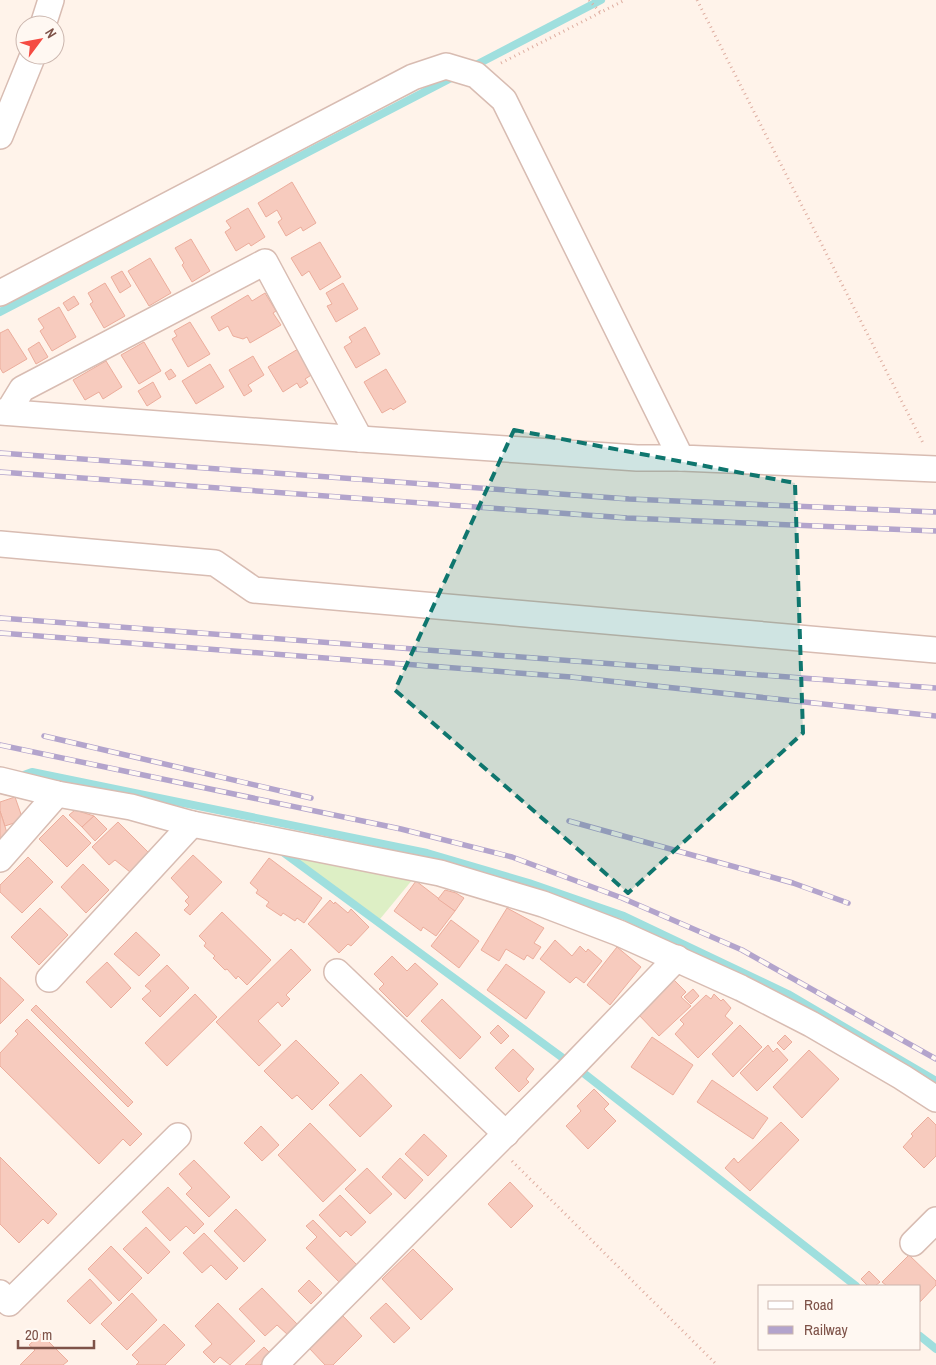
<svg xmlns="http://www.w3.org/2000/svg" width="936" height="1365" font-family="'Archivo Narrow',sans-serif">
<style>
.green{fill:#ddefc5}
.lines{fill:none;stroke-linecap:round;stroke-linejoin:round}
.stream{stroke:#9fdfde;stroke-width:8}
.building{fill:#f7cbbe;stroke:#ecad9c}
.minor-casing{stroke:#d8bcb2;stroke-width:28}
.path{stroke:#deada0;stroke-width:3;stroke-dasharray:1 4;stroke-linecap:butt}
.minor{stroke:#fff;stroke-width:25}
.rail-casing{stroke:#b3a4cc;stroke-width:5.5}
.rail{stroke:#fff8f2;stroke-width:4;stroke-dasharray:11;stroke-linecap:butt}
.marked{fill:#0f766e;fill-opacity:0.2;stroke:#0f766e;stroke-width:4;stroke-dasharray:10 6;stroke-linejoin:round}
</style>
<rect width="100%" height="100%" fill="#fff3ea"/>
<polygon class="green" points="290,855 413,879 380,919"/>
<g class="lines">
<g class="stream">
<polyline points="472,67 601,0"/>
<polyline points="0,312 455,76"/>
<polyline points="18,777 32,772 427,853 529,883 624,916 788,994 936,1081"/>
<polyline points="280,850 586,1075 856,1286"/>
<polyline points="920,1336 936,1349"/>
</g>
</g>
<g class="building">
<polygon points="292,182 316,223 303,231 301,227 286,236 278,222 282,219 277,210 266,217 258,203"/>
<polygon points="248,208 265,237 251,246 249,243 236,251 225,232 231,228 226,221"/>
<polygon points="191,239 210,271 192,282 182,265 184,263 175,248"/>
<polygon points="320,242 341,277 320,290 309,271 302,276 291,258"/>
<polygon points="150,258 171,293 149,306 128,271"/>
<polygon points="122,271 131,286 120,293 111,277"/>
<polygon points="105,283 125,316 104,328 90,304 93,302 88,293"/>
<polygon points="343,283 358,309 336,322 327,306 332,304 326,293"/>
<polygon points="265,293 276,311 273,313 281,325 250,343 247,337 243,339 233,336 228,326 219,331 211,317 248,295 252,301"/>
<polygon points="74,296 79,304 68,311 63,303"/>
<polygon points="59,307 76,337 52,351 40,331 44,328 38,319"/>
<polygon points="190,322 210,354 188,367 172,339 177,336 174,331"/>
<polygon points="365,327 380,354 356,368 344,347 352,342 349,337"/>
<polygon points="8,329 27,359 3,373 0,368 0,333"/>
<polygon points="39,342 48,357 36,364 28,349"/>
<polygon points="144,342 161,371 139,384 121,355"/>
<polygon points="298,349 313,374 305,379 308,383 300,388 297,383 283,392 268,367"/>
<polygon points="253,356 264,375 248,385 252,391 244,396 229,370"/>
<polygon points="106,361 122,387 103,399 99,392 85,400 73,380"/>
<polygon points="210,364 224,387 196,404 182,381"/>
<polygon points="171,369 176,376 169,380 165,373"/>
<polygon points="386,369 406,402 393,410 391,408 382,413 364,382"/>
<polygon points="153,382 161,397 147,406 138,391"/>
<polygon points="15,797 23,820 5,826 0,811 0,802"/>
<polygon points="75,810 94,816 82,827 69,815"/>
<polygon points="0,811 8,836 0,840"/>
<polygon points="63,815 91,843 67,867 39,839"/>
<polygon points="94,816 107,829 95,841 82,827"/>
<polygon points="118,822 149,853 130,872 115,860 109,865 92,847"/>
<polygon points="193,855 222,882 190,915 184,910 189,905 185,901 189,897 171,878"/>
<polygon points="28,857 53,882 22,913 0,892 0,885"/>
<polygon points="269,858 322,898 304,923 297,918 295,921 283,913 281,916 266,906 269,902 256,893 258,890 250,883"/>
<polygon points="83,864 109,890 86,913 61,887"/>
<polygon points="416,881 455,911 436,936 423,927 421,931 394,911"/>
<polygon points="445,890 456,893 464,898 455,911 438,899"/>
<polygon points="330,900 334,904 335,902 348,913 351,909 369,927 351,946 348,944 339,953 308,924"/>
<polygon points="40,908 68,935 39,965 11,937"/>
<polygon points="507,908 544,928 534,943 541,947 533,959 527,955 524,960 506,949 499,961 481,950"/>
<polygon points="222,912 271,960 247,985 238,976 236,979 227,969 225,970 213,958 215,956 204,946 206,943 199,936"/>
<polygon points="451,920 479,941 459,968 431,946"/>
<polygon points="136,932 160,955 139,976 114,954"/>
<polygon points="555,940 572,956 580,946 586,952 588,949 602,961 584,983 576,977 570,983 540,959"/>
<polygon points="617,947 641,967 610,1005 587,985"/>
<polygon points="291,949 311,970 286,995 290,999 282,1007 278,1002 258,1021 281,1045 259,1066 216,1022"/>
<polygon points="392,956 407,971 415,963 438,984 407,1017 379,989 384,984 374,974"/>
<polygon points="107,962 131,988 111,1008 86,982"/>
<polygon points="506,964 545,992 526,1019 487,990"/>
<polygon points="167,965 189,988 160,1017 142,999 151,991 145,986"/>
<polygon points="0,977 24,1000 0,1024"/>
<polygon points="672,978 686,992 681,997 691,1006 659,1036 638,1014"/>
<polygon points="693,989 699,996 691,1004 684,997"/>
<polygon points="195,994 217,1017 167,1066 145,1043"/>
<polygon points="714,994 721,1001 723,999 731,1008 725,1016 733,1023 698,1058 675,1034 684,1024 680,1020 706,995 711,999"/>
<polygon points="442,999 481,1037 460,1059 421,1021"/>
<polygon points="36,1005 133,1102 128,1107 31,1010"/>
<polygon points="27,1019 142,1134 130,1146 123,1139 99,1164 0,1066 0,1053 18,1034 15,1031"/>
<polygon points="498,1025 509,1036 501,1044 490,1033"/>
<polygon points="740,1025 762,1047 733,1077 712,1054"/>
<polygon points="785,1035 792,1042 784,1050 777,1043"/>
<polygon points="652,1037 693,1065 673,1095 631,1067"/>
<polygon points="296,1040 339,1083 312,1110 297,1095 292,1099 264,1071"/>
<polygon points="768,1045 773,1052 777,1048 788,1060 757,1091 740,1073"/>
<polygon points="513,1049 534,1069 526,1079 529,1082 519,1092 495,1068"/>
<polygon points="809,1050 839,1079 802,1118 773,1087"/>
<polygon points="361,1074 392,1106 360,1137 329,1105"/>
<polygon points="712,1080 768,1118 753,1139 697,1102"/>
<polygon points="594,1089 609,1104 604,1109 616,1121 588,1149 566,1126 581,1111 577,1106"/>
<polygon points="928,1117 936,1125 936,1156 924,1168 903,1147 913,1136 911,1134"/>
<polygon points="781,1122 799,1140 750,1191 725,1168 734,1158 738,1163"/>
<polygon points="310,1123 356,1170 323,1202 278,1155"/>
<polygon points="261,1126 279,1145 262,1161 244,1143"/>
<polygon points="424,1134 447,1156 428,1176 405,1154"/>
<polygon points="0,1157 57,1214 48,1224 43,1219 19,1243 0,1224"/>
<polygon points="400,1158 423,1180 405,1199 382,1177"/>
<polygon points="194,1160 230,1197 209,1217 186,1194 192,1188 179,1174"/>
<polygon points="367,1168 392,1194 370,1214 345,1189"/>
<polygon points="510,1182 533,1206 511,1228 488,1204"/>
<polygon points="168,1187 204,1224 194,1234 186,1226 170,1241 142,1212"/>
<polygon points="340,1195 366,1222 351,1236 346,1231 340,1237 319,1215"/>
<polygon points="236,1209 266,1240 244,1262 214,1231"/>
<polygon points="313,1220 357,1265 339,1282 306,1248 317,1237 306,1226"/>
<polygon points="146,1227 170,1252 148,1274 123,1249"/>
<polygon points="204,1233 238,1268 226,1280 211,1265 202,1273 183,1253"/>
<polygon points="111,1246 142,1278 119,1301 88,1269"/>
<polygon points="413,1249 453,1289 421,1320 382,1279"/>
<polygon points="909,1255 936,1281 936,1285 920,1302 920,1286 887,1286 882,1282"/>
<polygon points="869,1271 880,1282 875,1286 868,1286 861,1279"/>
<polygon points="90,1279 112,1303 90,1324 67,1301"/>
<polygon points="309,1280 322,1293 311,1304 298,1291"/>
<polygon points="262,1288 298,1325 288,1335 277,1325 265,1336 239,1309"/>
<polygon points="132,1293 157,1320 127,1350 101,1324"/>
<polygon points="218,1303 255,1341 230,1365 220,1357 214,1363 203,1352 212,1344 195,1326"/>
<polygon points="386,1303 410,1328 394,1343 370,1318"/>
<polygon points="343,1316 362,1336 333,1365 325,1365 310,1349"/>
<polygon points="164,1324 185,1345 165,1365 136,1365 139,1362 132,1355"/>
<polygon points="41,1334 68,1361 63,1365 20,1365 35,1350 29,1345"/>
<polygon points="264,1347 271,1354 260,1365 245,1365"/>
</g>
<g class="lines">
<defs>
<g id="minor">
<polyline points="43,25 51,0"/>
<polyline points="0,136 33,55"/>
<polyline points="0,293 413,77 446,66 476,75 504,100 681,458 936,469"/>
<polyline points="0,412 360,439 637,458 681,458"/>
<polyline points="8,412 22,389 265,262 360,439"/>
<polyline points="0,544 215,563 254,590 936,650"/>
<polyline points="0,780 57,794 131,807 192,824 440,873 543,904 619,933 741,988 811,1024 902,1077 936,1099"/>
<polyline points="0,859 57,794"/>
<polyline points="337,972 506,1134"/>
<polyline points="49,979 192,824"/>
<polyline points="913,1243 936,1220"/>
<polyline points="0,1293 9,1303 178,1136"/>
<polyline points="275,1365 572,1067 677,958"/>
</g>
</defs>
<use href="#minor" class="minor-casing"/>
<g class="path">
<polyline points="589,0 600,12"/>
<polyline points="697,0 924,445"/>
<polyline points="501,63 625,0"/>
<polyline points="512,1161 717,1365"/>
</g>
<use href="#minor" class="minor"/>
<defs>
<g id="rail">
<polyline points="0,453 629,499 936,512"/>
<polyline points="0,472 627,518 936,531"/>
<polyline points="0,618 936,688"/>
<polyline points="0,633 571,677 936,716"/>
<polyline points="44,736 311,798"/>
<polyline points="0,745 401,829 512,857 622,898 742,950 936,1059"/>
<polyline points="569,821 793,883 848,903"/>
</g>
</defs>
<use href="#rail" class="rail-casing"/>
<use href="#rail" class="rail"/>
</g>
<path class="marked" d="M514 430 795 483 803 733 628 893 395 690Z"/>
<rect x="758" y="1285" width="162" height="65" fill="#fff8f2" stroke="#cbb6ae"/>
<rect x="768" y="1301" width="25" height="8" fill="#ffffff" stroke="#cbb6ae"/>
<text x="804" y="1310" font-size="15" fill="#7e5248">Road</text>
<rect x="768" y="1326" width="25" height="8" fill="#b3a4cc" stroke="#cbb6ae"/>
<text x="804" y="1335" font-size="15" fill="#7e5248">Railway</text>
<g transform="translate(40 40) rotate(58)"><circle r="24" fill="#fff8f2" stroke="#cbb6ae"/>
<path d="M0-4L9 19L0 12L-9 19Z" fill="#f54b42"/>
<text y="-8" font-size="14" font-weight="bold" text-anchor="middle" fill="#7e5248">N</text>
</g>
<path d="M18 1340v8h76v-8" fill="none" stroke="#7e5248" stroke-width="2.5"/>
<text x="25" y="1340" font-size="15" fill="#7e5248" stroke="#fff8f2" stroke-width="4" paint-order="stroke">20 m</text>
</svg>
